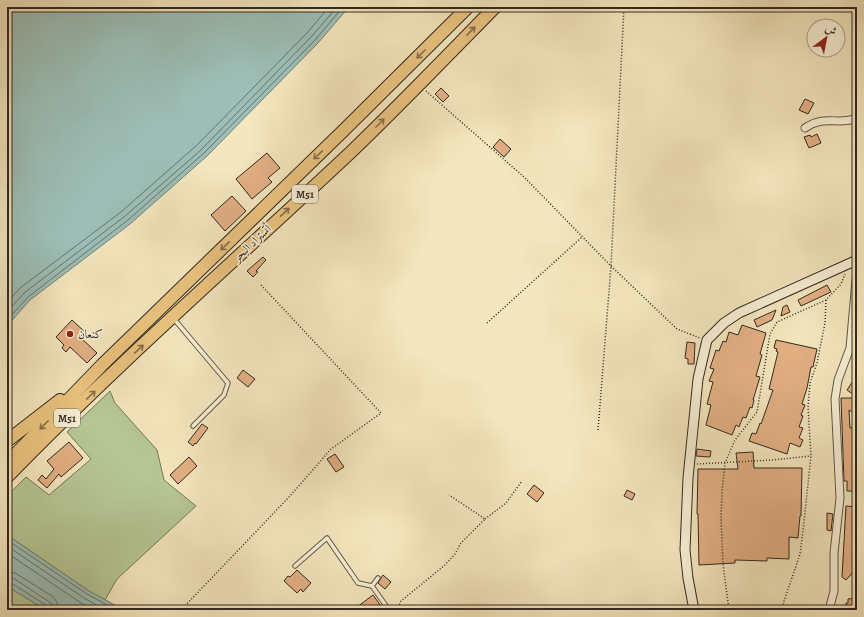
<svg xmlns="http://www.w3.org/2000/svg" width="864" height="617" font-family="Alegreya,Amiri,serif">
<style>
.green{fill:#b6c695;stroke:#74775b}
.water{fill:#9cbeb6;stroke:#72827a}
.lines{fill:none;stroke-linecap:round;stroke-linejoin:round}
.shore{stroke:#67736c;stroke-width:1}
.building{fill:#e2af83;stroke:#322821}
.lane-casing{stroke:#625848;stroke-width:5.5}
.street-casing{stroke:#625848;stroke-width:9}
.secondary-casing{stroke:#322821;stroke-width:11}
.highway-casing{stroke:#322821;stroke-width:14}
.path{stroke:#322821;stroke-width:1.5;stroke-dasharray:1 2;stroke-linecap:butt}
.lane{stroke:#f8efd5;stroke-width:3.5}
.street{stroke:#f8efd5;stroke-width:7}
.secondary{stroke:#f8efd5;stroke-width:9}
.highway{stroke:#eac37f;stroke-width:12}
.oneway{stroke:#856e4b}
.poi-dot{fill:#8f2418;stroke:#f8efd5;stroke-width:1.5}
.labels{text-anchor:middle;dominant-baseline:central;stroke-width:3;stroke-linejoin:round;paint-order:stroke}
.shield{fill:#f8efd5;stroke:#6d6457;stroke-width:1}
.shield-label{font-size:11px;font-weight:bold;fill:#322821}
.street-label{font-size:12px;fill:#322821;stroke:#f8efd5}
.poi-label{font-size:12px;fill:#322821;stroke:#f8efd5;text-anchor:start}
</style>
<rect width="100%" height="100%" fill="#f4e6be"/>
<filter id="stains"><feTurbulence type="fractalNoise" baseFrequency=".005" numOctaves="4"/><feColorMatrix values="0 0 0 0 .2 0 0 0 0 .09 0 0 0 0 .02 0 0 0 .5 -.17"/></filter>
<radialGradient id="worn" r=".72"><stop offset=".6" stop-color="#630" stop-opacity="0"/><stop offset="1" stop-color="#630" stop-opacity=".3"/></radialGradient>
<g class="green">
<polygon points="110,391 115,403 157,450 164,480 196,506 117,579 105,600 89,591 7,535 7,496 26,477 49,495 91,459 67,432"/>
<polygon points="7,584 10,588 46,610 7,610"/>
</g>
<g class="water">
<polygon points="7,7 349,7 318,43 207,156 130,224 30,300 7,326"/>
<polygon points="7,535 89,591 124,610 46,610 10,588 7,584"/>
</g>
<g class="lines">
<g class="shore">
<polyline points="7,303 20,288 121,212 197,145 307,33 329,7"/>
<polyline points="7,312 24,293 124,217 201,150 311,37 337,7"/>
<polyline points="7,320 28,297 128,220 204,153 315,40 343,7"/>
<polyline points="7,540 87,594 116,610"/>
<polyline points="7,546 84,598 105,610"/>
<polyline points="7,553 81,603 93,610"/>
<polyline points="7,571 15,573 52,596 57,602 59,610"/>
<polyline points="7,577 13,578 48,601 52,604 53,610"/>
<polyline points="7,582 11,583 46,605 48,610"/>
</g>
</g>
<g class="building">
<polygon points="441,88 449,96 443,102 435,94"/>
<polygon points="805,99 814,103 808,114 799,110"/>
<polygon points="817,134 821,143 809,148 804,137 810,135 811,137"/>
<polygon points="500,139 511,149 504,157 493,147"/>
<polygon points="267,153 280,168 268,178 272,182 252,199 236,179"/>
<polygon points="232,196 246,211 225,231 211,215"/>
<polygon points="263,257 266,260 256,271 258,272 253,277 247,271"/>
<polygon points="827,285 831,292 801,306 798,300"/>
<polygon points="787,305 790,312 781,316 783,307"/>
<polygon points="776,310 772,320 757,327 754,320"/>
<polygon points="72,320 85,332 80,337 97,353 87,363 70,347 66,352 62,348 64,345 56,337"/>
<polygon points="742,325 766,333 760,354 762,355 756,376 760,377 753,400 754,400 752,408 750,407 746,418 743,417 739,427 736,425 732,435 706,425 711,405 707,404 713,382 709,381 714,369 710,368 716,350 719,351 723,341 726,342 729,332 738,335"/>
<polygon points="776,340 817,349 813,367 811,367 807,388 802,404 805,405 801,415 803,416 799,427 803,428 799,438 803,440 800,447 790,443 787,454 749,441 752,433 756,434 760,423 761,424 773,390 769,389 778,352 776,351 777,349 774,348"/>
<polygon points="687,342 695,343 694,364 688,364 688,359 685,358"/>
<polygon points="243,370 255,379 248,387 237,378"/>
<polygon points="857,375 857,397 847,390"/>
<polygon points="841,398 857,398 857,415 849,410 850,428 857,427 857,487 853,487 853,491 847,491 847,481 844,481"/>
<polygon points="202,424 208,428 196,444 195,443 193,446 188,442"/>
<polygon points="69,442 83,458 61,477 59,474 47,488 38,480 42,475 46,479 54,469 47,461"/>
<polygon points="697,449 711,451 710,457 696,456"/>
<polygon points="753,452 754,468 802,468 801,516 800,516 798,538 789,537 789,559 767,558 767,561 735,560 735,563 699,565 698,514 697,514 698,469 738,469 736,453"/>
<polygon points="335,454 344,467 336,472 327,459"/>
<polygon points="189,457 197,466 178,484 170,475"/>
<polygon points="534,485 544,493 537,502 527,494"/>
<polygon points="627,490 635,494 632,500 624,496"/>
<polygon points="846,506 857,507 857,550 856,569 846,580 842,577"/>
<polygon points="827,513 833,514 831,531 827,530"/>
<polygon points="297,570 311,583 303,592 301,589 297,593 284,581 288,576 290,577"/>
<polygon points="383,575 391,582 385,589 378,583"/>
<polygon points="373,595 381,606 380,607 383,610 353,610"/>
<polygon points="857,598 857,608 846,608 846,603 848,603 848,599"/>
</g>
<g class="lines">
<defs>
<g id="lane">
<polyline points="174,319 228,383 224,395 193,426"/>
<polyline points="295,566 327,538 358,583 372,586 378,578"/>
<polyline points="372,586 389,610"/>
</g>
<g id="street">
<path d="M805 128C825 114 837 126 857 118"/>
<polyline points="829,610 834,591 834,553 840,498 835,399 838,380 850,348 857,269"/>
</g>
<polyline id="secondary" points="694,610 688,578 685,550 688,478 698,379 707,340 724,323 739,313 857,260"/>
<g id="highway">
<polyline points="7,441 60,400"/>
<polyline points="7,463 102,365 342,132 468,7"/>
<path d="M7 477C117 364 236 260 351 152 400 105 447 56 495 7"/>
</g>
</defs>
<use href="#lane" class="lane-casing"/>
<use href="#street" class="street-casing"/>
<use href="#secondary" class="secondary-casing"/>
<use href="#highway" class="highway-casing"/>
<g class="path">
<polyline points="426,91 524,177 611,266 677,329 700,338"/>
<polyline points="487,323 582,237"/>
<polyline points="598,430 611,266 624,7"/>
<polyline points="697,464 772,460 811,456"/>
<polyline points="485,519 506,503 522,481"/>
<polyline points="181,610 290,496 331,449 381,413 261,285"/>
<polyline points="397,610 401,601 445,565 455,554 461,543 485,519 449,495"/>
<polyline points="729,610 723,564 721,517 722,492 725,463 735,440 757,412 770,334 777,322 826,300 841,284 845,274"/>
<polyline points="781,610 800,554 803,531 811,456 808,407 810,383 817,363 825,323 826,300"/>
</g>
<use href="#lane" class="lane"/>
<use href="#street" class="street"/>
<use href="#secondary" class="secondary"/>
<use href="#highway" class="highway"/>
</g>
<defs><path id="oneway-shaft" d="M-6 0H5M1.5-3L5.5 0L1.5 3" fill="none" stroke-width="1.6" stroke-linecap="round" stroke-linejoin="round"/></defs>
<g class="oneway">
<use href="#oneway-shaft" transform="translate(471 31) rotate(-46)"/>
<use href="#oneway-shaft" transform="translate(421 54) rotate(135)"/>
<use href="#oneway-shaft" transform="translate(380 123) rotate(-45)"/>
<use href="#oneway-shaft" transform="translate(318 155) rotate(136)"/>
<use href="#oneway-shaft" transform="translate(285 212) rotate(-43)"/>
<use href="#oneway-shaft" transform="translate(225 246) rotate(136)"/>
<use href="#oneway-shaft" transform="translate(139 349) rotate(-43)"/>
<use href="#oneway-shaft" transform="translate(91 395) rotate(-44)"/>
<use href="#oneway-shaft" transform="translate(44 425) rotate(134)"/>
</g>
<circle class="poi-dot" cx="70" cy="334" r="4"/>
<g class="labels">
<g class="shield">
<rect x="292" y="185" width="26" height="18" rx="3"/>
<rect x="54" y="409" width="26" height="18" rx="3"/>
</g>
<g class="shield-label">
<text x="305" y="194">M51</text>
<text x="67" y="418">M51</text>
</g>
<g class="street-label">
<text transform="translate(252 243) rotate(-43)">أتستراد البحر</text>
</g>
<g class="poi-label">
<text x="78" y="334">كنعان</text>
</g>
</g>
<rect width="864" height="617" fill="none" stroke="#f4e6be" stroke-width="24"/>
<rect x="8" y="8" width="848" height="601" fill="none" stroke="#322821" stroke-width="2"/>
<rect x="12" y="12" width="840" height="593" fill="none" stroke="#322821"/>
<g transform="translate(826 38) rotate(32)"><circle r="19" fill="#f8efd5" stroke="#a99f8d"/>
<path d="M0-3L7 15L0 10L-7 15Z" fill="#8f2418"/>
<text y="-6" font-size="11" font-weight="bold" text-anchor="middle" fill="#322821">ش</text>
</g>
<rect width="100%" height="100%" filter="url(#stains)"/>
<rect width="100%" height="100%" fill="url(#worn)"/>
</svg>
